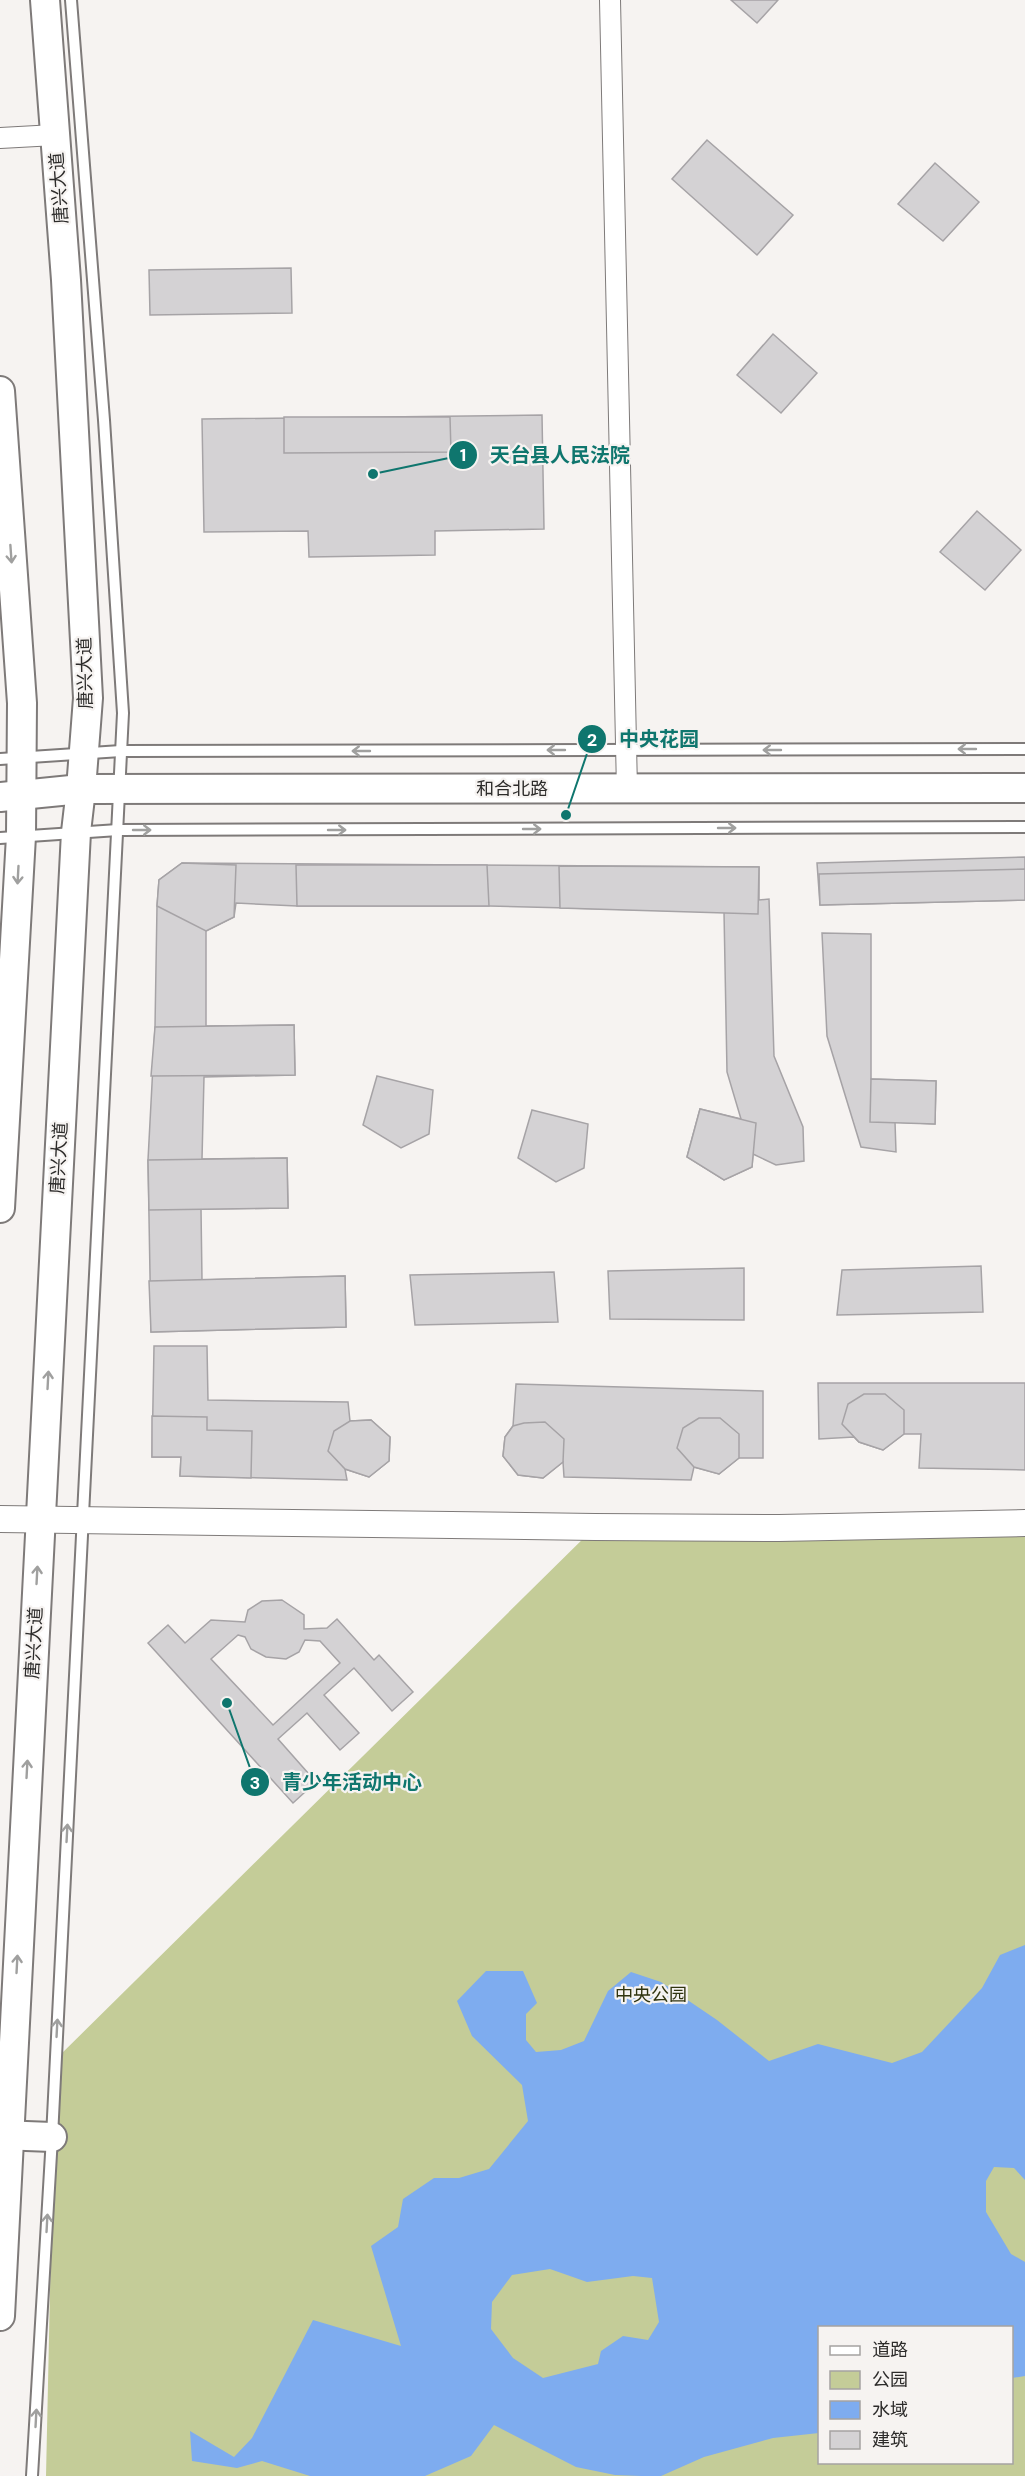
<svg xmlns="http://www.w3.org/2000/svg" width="1025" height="2476" font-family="'DM Sans','Noto Sans SC',sans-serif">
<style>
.green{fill:#c4cc98;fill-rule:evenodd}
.water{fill:#7eacef;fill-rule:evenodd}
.building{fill:#d4d2d4;stroke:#a6a3a6;stroke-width:1.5;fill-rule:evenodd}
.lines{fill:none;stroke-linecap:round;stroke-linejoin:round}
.service-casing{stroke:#7e7a79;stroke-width:14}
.minor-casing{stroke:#7e7a79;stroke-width:22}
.tertiary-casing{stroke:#7e7a79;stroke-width:28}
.secondary-casing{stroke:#7e7a79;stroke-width:32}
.service{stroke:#fff;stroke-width:10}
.minor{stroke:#fff;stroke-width:20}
.tertiary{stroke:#fff;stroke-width:26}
.secondary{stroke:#fff;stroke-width:28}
.oneway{stroke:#a0a09f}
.labels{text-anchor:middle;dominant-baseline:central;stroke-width:4.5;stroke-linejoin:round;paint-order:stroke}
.street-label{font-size:18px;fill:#2c2b2a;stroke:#f6f3f1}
.park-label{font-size:18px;fill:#30340f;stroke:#f6f3f1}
.leader{fill:none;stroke:#0f766e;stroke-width:2}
.callout-dot{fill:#0f766e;stroke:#f6f3f1;stroke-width:2}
.mark-label{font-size:18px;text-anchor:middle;font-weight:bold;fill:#fff}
.callout-label{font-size:20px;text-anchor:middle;font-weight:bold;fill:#0f766e;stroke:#f6f3f1;stroke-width:4.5;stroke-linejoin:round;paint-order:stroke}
</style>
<rect width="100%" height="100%" fill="#f6f3f1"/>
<path class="green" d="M595 1527 1025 1533V2476H46L55 2060ZM820 2328H1012V2462H820Z"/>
<path class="water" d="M1025 1945V2180L1014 2168 994 2167 986 2181V2212L1011 2254 1025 2262V2376L1012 2378V2328H820L819 2433 773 2438 704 2457 661 2476H641L615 2475 576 2467 494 2425 471 2456 425 2476H310L262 2461 237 2468 192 2461 190 2431 234 2457 252 2438 313 2320 401 2346 371 2246 398 2227 403 2199 434 2178H459L489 2169 528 2121 522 2085 472 2036 457 2001 486 1971H523L537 2003 526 2014V2040L536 2052 561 2050 584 2041 608 1991 631 1972 661 1982 717 2020 769 2061 818 2044 892 2063 922 2052 982 1988 1000 1955ZM550 2269 587 2282 633 2276 652 2278 659 2322 648 2340 623 2336 601 2351 598 2364 543 2378 513 2358 491 2329 492 2302 512 2275Z"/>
<g class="building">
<polygon points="731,0 778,0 757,23"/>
<polygon points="707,140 793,215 757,255 672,179"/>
<polygon points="935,163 979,202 943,241 898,204"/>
<polygon points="291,268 292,313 150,315 149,270"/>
<polygon points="773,334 817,373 781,413 737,375"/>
<polygon points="542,415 544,529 435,531 435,555 309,557 308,531 204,532 202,419"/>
<polygon points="284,417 450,417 451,452 284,453"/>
<polygon points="977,511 1021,550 985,590 940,552"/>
<polygon points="1025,857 1025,900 820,905 817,863"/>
<polygon points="182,863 759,867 759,900 769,899 774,1056 803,1127 804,1161 776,1165 753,1154 752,1167 724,1180 687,1157 700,1109 741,1119 727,1072 724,912 489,906 297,906 236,903 234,917 206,931 206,1026 294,1025 295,1075 204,1077 202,1159 287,1158 288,1208 201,1209 202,1280 345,1276 346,1327 151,1332 148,1160 155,1027 157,906 159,880"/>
<polygon points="182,863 236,865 234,917 206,931 157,906 159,880"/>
<polygon points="296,865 487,865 489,906 297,906"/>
<polygon points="559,866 759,867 758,914 560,908"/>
<polygon points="1025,869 1025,900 820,905 819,874"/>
<polygon points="822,933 871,934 871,1079 936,1081 935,1124 895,1122 896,1152 861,1147 827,1036"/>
<polygon points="294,1025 295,1075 151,1076 155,1027"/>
<polygon points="377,1076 433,1090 429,1134 401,1148 363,1125"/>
<polygon points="871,1079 936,1081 935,1124 870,1122"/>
<polygon points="700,1109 756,1123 752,1167 724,1180 687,1157"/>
<polygon points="532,1110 588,1124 584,1168 556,1182 518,1158"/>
<polygon points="287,1158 288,1208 149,1210 148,1160"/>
<polygon points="981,1266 983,1312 837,1315 842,1270"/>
<polygon points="744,1268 744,1320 610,1319 608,1271"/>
<polygon points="554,1272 558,1322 415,1325 410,1275"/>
<polygon points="345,1276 346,1327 151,1332 149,1281"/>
<polygon points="154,1346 207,1346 208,1400 348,1402 350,1421 371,1420 390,1437 389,1461 369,1477 345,1469 347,1480 180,1476 181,1457 152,1457"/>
<polygon points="818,1383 1025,1383 1025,1470 919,1468 921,1434 904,1434 883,1450 859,1442 854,1437 819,1439"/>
<polygon points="516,1384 763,1391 763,1458 739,1458 719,1474 694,1467 691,1480 564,1477 563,1462 543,1478 518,1475 503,1456 505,1437 513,1426"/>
<polygon points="864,1394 885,1394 904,1410 904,1434 883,1450 859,1442 842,1424 848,1404"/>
<polygon points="152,1416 207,1417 207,1430 252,1431 251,1478 180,1476 181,1457 152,1457"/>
<polygon points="699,1418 720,1418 739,1434 739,1458 719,1474 694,1467 677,1448 683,1428"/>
<polygon points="371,1420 390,1437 389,1461 369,1477 345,1469 328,1451 334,1431 350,1421"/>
<polygon points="545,1422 564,1439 563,1462 543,1478 518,1475 503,1456 505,1437 513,1426 524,1423"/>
<path d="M282 1600 304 1615V1629L327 1628 337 1619 374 1660 379 1655 413 1692 392 1711 354 1668 324 1695 359 1733 340 1750 307 1713 278 1739 316 1782 293 1803 148 1643 168 1625 185 1643 211 1620 245 1622 248 1610 262 1601ZM238 1635 245 1637 251 1649 266 1657 286 1659 299 1652 305 1640 320 1641 340 1663 273 1725 211 1659Z"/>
</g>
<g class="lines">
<defs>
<g id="service">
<polyline points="0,759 121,751 1025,749"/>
<polyline points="0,838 118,830 1025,827"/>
<polyline points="32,2476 52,2137 123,713 104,420 71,0"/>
</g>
<g id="minor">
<polyline points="610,0 627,790"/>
<polyline points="0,138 55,135"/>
</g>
<polyline id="tertiary" points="0,1519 595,1527 779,1528 1025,1523"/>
<g id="secondary">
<polyline points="0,391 22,703 21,836 0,1208"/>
<polyline points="0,797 81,789 1025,788"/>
<polyline points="0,2135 52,2137"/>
<polyline points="0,2316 76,832 81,789 88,698 66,280 45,0"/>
</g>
</defs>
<use href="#service" class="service-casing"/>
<use href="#minor" class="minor-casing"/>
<use href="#tertiary" class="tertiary-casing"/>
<use href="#secondary" class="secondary-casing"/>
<use href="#service" class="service"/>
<use href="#minor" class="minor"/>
<use href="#tertiary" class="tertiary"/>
<use href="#secondary" class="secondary"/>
</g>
<defs><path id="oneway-shaft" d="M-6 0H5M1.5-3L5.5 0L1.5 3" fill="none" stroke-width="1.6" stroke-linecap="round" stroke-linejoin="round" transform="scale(1.5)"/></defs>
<g class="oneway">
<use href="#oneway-shaft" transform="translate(11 554) rotate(86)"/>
<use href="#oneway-shaft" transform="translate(967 749) rotate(180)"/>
<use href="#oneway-shaft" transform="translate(556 750) rotate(180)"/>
<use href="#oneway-shaft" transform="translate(772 750) rotate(180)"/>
<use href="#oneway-shaft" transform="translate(361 751) rotate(180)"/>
<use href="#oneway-shaft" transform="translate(727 828)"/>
<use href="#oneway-shaft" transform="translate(532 829)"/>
<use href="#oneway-shaft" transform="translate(142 830)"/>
<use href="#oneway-shaft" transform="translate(337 830)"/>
<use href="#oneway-shaft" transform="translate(18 875) rotate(93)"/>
<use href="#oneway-shaft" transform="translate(48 1380) rotate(-87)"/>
<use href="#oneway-shaft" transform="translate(37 1575) rotate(-87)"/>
<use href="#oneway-shaft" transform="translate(27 1769) rotate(-87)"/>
<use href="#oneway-shaft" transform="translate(67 1833) rotate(-87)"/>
<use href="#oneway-shaft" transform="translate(17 1964) rotate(-87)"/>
<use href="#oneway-shaft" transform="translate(57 2028) rotate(-87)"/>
<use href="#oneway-shaft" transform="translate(47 2223) rotate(-87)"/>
<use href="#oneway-shaft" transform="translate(36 2418) rotate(-87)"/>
</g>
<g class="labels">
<g class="street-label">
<text transform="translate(59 188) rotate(-94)">唐兴大道</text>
<text transform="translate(85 673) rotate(-91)">唐兴大道</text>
<text x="512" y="789">和合北路</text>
<text transform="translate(59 1158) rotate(-87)">唐兴大道</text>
<text transform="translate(34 1643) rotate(-87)">唐兴大道</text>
</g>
<g class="park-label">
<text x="651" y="1995">中央公园</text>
</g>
</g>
<path class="leader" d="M373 474L463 455M566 815L592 739M227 1703L255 1782"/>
<g class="callout-dot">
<circle cx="373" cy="474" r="6"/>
<circle cx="566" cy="815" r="6"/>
<circle cx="227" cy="1703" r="6"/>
<circle cx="463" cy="455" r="15"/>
<circle cx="592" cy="739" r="15"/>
<circle cx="255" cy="1782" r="15"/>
</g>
<g class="mark-label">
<text x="463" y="461">1</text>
<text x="592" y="746">2</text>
<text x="255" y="1789">3</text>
</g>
<g class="callout-label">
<text x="560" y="462">天台县人民法院</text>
<text x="659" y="746">中央花园</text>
<text x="352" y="1789">青少年活动中心</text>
</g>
<rect x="818" y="2326" width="195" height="138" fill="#f6f3f1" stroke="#a5a3a1" stroke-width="1.5"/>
<rect x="830" y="2346" width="30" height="9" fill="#ffffff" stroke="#a5a3a1" stroke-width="1.5"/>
<text x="872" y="2356" font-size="18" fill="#2c2b2a">道路</text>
<rect x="830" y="2371" width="30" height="18" fill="#c4cc98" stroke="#a5a3a1" stroke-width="1.5"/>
<text x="872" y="2386" font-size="18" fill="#2c2b2a">公园</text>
<rect x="830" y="2401" width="30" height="18" fill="#7eacef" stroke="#a5a3a1" stroke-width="1.5"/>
<text x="872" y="2416" font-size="18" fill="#2c2b2a">水域</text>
<rect x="830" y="2431" width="30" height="18" fill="#d4d2d4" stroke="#a5a3a1" stroke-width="1.5"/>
<text x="872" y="2446" font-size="18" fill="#2c2b2a">建筑</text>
</svg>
